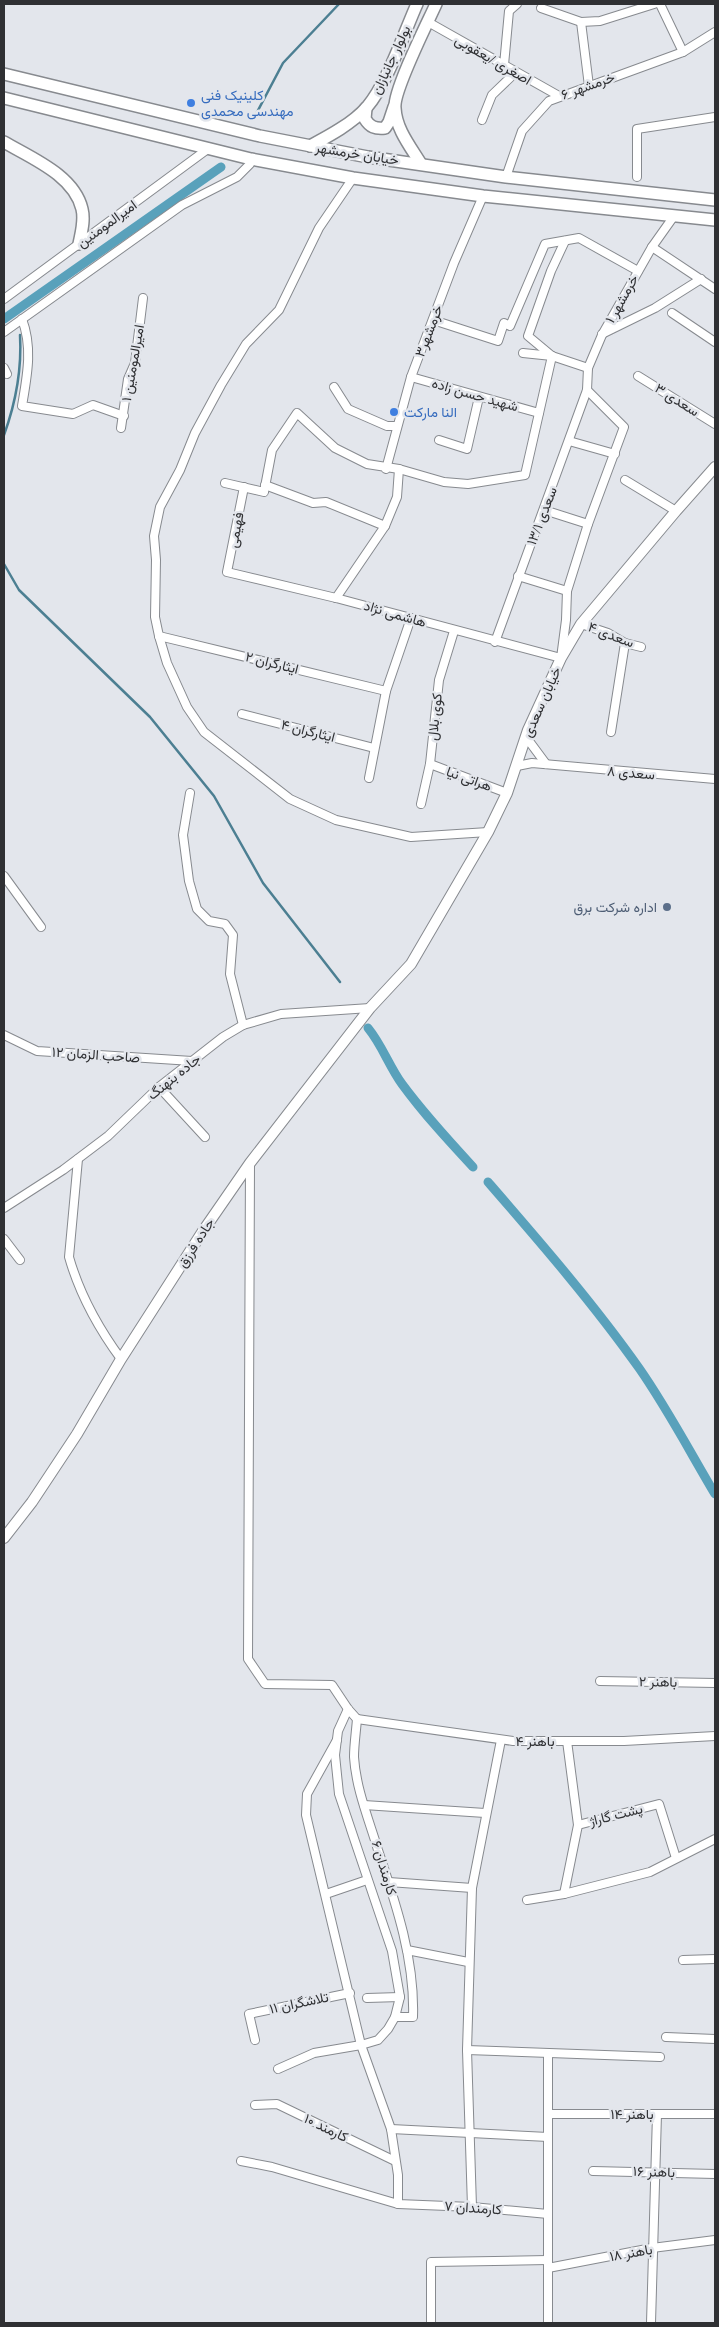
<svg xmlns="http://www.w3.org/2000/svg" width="719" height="2327" font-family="'Times New Roman',Vazirmatn,serif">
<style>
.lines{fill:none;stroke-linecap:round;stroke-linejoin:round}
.stream{stroke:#4c7f92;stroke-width:2.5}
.canal{stroke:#59a1bb;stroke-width:9}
.minor-casing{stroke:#878a8f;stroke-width:10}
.tertiary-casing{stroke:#878a8f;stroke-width:12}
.secondary-casing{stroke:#878a8f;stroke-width:14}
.minor{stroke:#fff;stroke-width:8}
.tertiary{stroke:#fff;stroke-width:10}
.secondary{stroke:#fff;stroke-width:11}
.shop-dot{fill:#3f7fe0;stroke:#e3e6ec;stroke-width:2}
.service-dot{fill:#5c6f8a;stroke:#e3e6ec;stroke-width:2}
.labels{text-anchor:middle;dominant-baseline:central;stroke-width:5;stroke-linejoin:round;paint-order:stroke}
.street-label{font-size:14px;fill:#2f3033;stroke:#e3e6ec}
.shop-label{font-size:14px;fill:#366cbe;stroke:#e3e6ec;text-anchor:start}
.service-label{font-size:14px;fill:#4e5e75;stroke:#e3e6ec;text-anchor:end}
</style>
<rect width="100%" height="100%" fill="#e3e6ec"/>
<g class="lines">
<g class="stream">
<polyline points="254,118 283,63 339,4"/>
<path d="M4 435C16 402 22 370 20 335"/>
<polyline points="4,564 19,590 150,717 214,796 263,883 340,982"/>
</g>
<g class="canal">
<polyline points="4,319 221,167"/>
<path d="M368 1028C382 1045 389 1066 402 1084 424 1114 448 1140 473 1167"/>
<path d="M488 1182C540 1242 593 1303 639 1368 667 1408 690 1452 715 1494"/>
</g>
<defs>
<g id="minor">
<polyline points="660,4 683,52"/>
<polyline points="541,8 581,22 600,21 654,4"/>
<polyline points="428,22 559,96"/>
<polyline points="581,22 589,86"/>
<polyline points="504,65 509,11 517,4"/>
<polyline points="482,120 492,95 515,73"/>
<polyline points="506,177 522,131 549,101 683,52 715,32"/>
<polyline points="637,177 637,129 715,117"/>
<polyline points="353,178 319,228 279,310 246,344 221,385 195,433 180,470 160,507 154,536 156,560 155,617 159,636 167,663 187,707 204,732 290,799 336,820 411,837 488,832"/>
<polyline points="652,247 715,289"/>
<polyline points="4,299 209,148"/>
<polyline points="672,313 715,342"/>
<path d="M22 319C33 348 27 376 22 406L73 414 93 405 124 416"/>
<polyline points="433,320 498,341 504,323 510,326 545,244 579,238 638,271"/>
<polyline points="4,332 182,205 237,177 250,164 251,159"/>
<polyline points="602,334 655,308 701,279"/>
<polyline points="523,353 552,356 588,368"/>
<polyline points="552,356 528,336 551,271 565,241"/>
<polyline points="4,368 7,374"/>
<polyline points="638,376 715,424"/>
<polyline points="411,377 539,413"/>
<polyline points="334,387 348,409 387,426 397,426"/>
<polyline points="121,428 128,379 135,363 143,298"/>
<polyline points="439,440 467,449 479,397"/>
<polyline points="569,441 615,454"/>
<polyline points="386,469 411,377 454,263 483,196"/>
<polyline points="625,480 676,511"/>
<polyline points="225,483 264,492 272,450 297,413 335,448 367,464 399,469 444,482 468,484 525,475 552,356"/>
<polyline points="265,485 313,503 326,502 385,526"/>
<polyline points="244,487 227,572 336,598 561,658 566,620 567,591 588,524 624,427 587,390"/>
<polyline points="544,510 588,524"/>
<polyline points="518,576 567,591"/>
<polyline points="336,598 385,526 397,497 399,469"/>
<polyline points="581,624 608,633 625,643 641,647"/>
<polyline points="159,636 386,691"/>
<polyline points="495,642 587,390 588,368 602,335 652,247 674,216"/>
<polyline points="242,714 374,748"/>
<polyline points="611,732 625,643"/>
<polyline points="526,737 546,764"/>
<polyline points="430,764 507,793"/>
<polyline points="517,766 532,763 715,779"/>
<polyline points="369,778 386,691 411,618"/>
<polyline points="190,793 183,835 189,881 197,909 209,921 225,924 233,935 230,974 243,1025"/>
<polyline points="421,804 430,764 439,680 454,631"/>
<polyline points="4,876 41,927"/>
<polyline points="4,1035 37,1051 192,1061"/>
<polyline points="159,1087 205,1137"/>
<path d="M78 1159 69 1257C79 1292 99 1329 121 1359"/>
<polyline points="250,1163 248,1659 265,1684 332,1685 348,1709 357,1719"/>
<polyline points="4,1208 63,1170 108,1136 159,1087 223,1037 243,1025 281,1014 370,1008"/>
<polyline points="4,1239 20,1260"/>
<polyline points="600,1681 715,1683"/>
<polyline points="348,1709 338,1731 335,1755 339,1794 392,1951 400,1997 395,2017"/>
<polyline points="357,1719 513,1741 624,1741 715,1736"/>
<polyline points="337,1740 307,1794 306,1815 361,2045 391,2129 398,2175 398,2204"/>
<polyline points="364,1805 485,1813"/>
<polyline points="578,1825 659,1804 676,1858"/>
<polyline points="389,1882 472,1888"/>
<polyline points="326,1894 367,1880"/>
<polyline points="564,1894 578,1825 567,1741"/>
<polyline points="527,1900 564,1894 650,1872 715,1839"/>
<polyline points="407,1950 468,1962"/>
<polyline points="683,1960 715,1959"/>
<polyline points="367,1998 400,1997"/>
<polyline points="666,2037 715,2039"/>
<polyline points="255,2040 249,2014 350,1993"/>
<polyline points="467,2050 660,2057"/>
<path d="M278 2069 314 2053 361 2045 378 2040 388 2029 395 2017H413C415 1960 396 1904 378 1850 369 1820 356 1789 354 1757 354 1745 356 1732 357 1719"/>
<polyline points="255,2105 277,2104 395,2161"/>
<polyline points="548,2114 715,2114"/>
<polyline points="391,2129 548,2137"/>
<polyline points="241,2161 272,2167 398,2204 472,2207 548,2214"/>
<polyline points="593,2171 715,2174"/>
<polyline points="472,2207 467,2050 472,1888 501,1740"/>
<polyline points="548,2268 652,2248 715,2240"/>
<polyline points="431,2323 431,2262 548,2260"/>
<polyline points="548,2323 548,2055"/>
<polyline points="651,2323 657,2114"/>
</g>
<polyline id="tertiary" points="4,1538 32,1502 77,1434 121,1359 203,1231 250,1163 370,1008 411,964 488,832 507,793 528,730 561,658 581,624 676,511 715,467"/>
<g id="secondary">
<polyline points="4,74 260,136 368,157 506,177 715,200"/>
<polyline points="4,98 251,159 353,178 483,196 715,220"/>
<path d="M366 108 365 119C370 127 375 129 385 128L389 122 394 107"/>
<path d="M4 142C31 158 74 175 82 209 85 221 81 233 79 244"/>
<path d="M310 146C329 136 353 123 367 107 387 84 404 33 417 4"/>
<path d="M421 164C410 146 396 129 395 108 393 91 427 24 436 4"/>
</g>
</defs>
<use href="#minor" class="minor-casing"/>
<use href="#tertiary" class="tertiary-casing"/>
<use href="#secondary" class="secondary-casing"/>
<use href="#minor" class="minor"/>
<use href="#tertiary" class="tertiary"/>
<use href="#secondary" class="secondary"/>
</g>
<g class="shop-dot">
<circle cx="191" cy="103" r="5"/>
<circle cx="394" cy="412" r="5"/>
</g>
<circle class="service-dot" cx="667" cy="907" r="5"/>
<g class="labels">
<g class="street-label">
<text transform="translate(391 60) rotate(-65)">بولوار جانبازان</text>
<text transform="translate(493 60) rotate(30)">اصغری /یعقوبی</text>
<text transform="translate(588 86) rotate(-20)">خرمشهر ۶</text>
<text transform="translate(357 154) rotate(9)">خیابان خرمشهر</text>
<text transform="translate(107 224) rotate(-36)">امیرالمومنین</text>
<text transform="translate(622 299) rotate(-61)">خرمشهر ۱</text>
<text transform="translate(429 331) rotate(-69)">خرمشهر۳</text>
<text transform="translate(133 363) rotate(-80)">امیرالمومنین ۱</text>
<text transform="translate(475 395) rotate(16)">شهید حسن زاده</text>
<text transform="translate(677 400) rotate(32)">سعدی ۳</text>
<text transform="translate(542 516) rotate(-69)">سعدی ۱۳/۱</text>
<text transform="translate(236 530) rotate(-79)">فهیمی</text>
<text transform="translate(395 614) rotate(16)">هاشمی نژاد</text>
<text transform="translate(611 635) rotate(21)">سعدی ۴</text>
<text transform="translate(272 663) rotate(14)">ایثارگران ۲</text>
<text transform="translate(542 702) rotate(-66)">خیابان سعدی</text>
<text transform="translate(435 717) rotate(-84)">کوی بلال</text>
<text transform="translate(308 731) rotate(14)">ایثارگران ۴</text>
<text transform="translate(631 773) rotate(5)">سعدی ۸</text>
<text transform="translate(469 779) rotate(20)">هراتی نیا</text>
<text transform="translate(96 1055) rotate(4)">صاحب الزمان ۱۲</text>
<text transform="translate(174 1077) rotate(-39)">جاده بنهنگ</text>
<text transform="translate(196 1243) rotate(-57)">جاده فرزق</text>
<text transform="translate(658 1682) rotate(1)">باهنر ۲</text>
<text x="535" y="1741">باهنر ۴</text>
<text transform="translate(616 1815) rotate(-14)">پشت گاراژ</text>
<text transform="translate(384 1868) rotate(73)">کارمندان ۶</text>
<text transform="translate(299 2003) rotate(-12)">تلاشگران ۱۱</text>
<text x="632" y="2114">باهنر ۱۴</text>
<text transform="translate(326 2128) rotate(26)">کارمند ۱۰</text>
<text transform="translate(654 2172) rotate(2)">باهنر ۱۶</text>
<text transform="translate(473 2208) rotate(4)">کارمندان ۷</text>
<text transform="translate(631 2253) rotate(-10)">باهنر ۱۸</text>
</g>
<g class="shop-label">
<text x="201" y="95">کلینیک فنی<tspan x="201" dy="16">مهندسی محمدی</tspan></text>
<text x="404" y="412">النا مارکت</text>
</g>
<g class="service-label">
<text x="657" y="907">اداره شرکت برق</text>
</g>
</g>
<rect width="719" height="2327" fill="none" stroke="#2f3033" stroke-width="10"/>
</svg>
